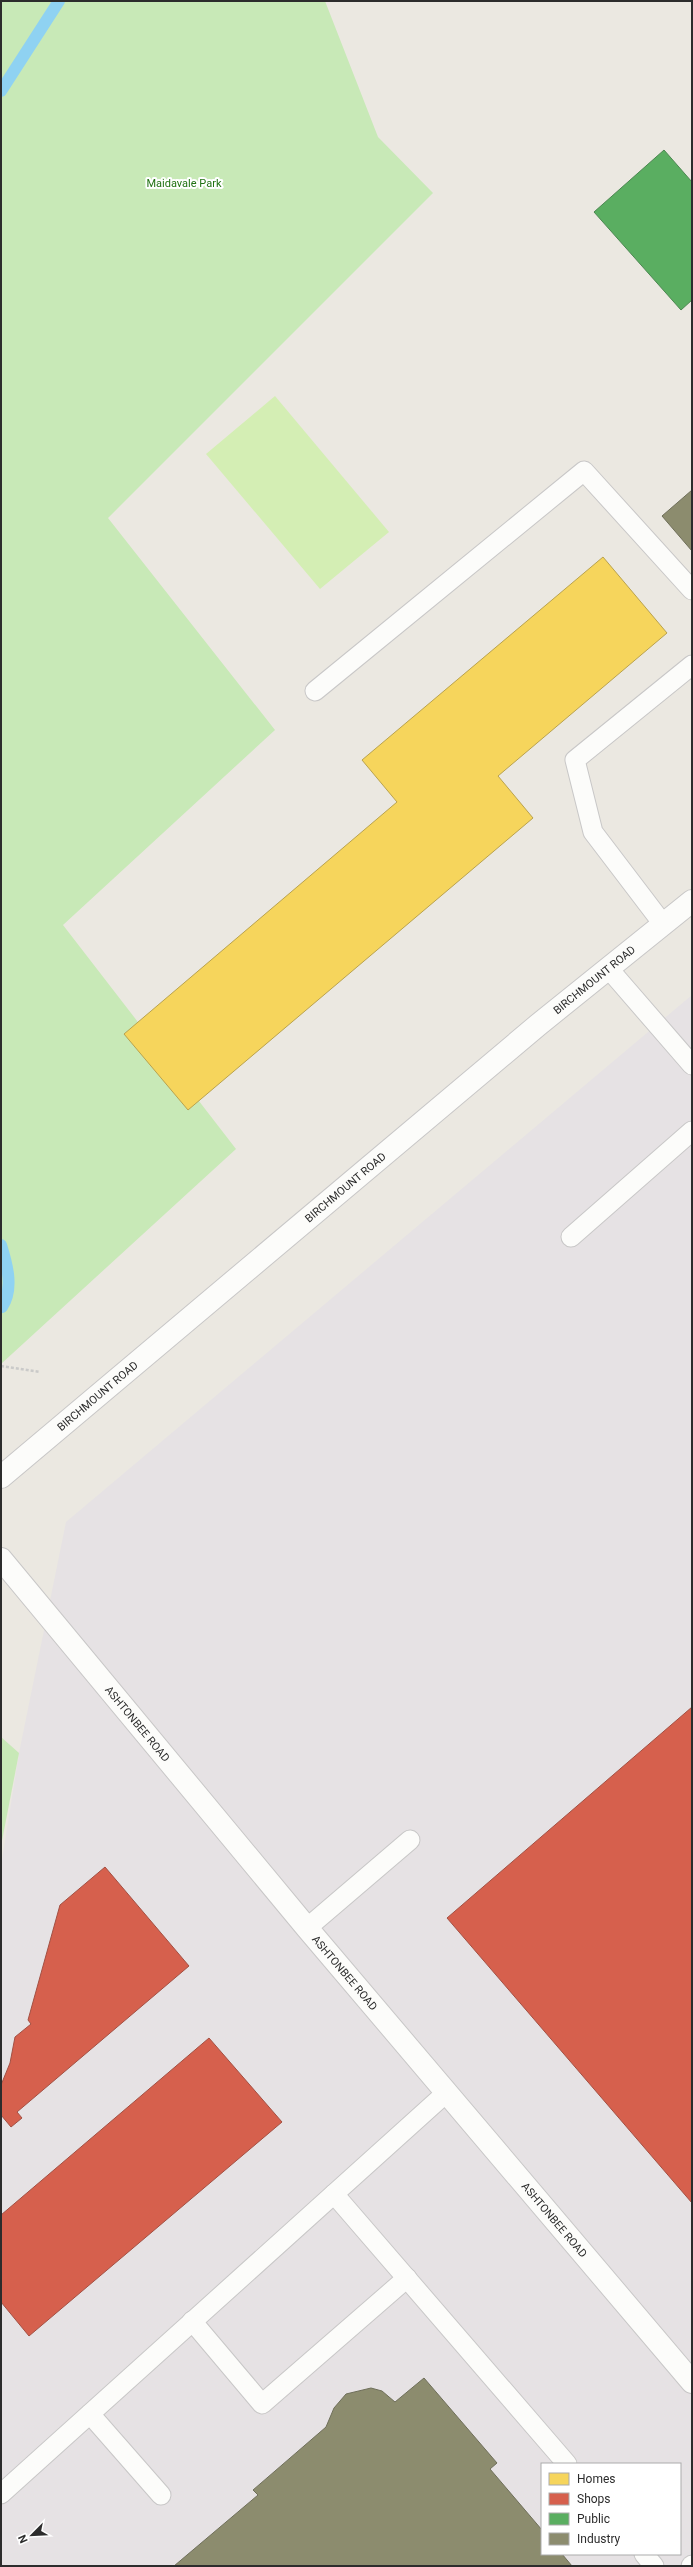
<svg xmlns="http://www.w3.org/2000/svg" width="693" height="2567" font-family="Roboto,sans-serif">
<style>
.industrial{fill:#e6e2e4;fill-rule:evenodd}
.green{fill:#c8e9b7}
.pitch{fill:#d4eeb4}
.homes{fill:#f6d55c;stroke:#b9a24e}
.shops{fill:#d6604d;stroke:#a35043}
.public{fill:#5aae61;stroke:#4c8751}
.industry{fill:#8c8c6e;stroke:#6f6f5a}
.lines{fill:none;stroke-linecap:round;stroke-linejoin:round}
.stream{stroke:#8fd2f2;stroke-width:12}
.lane-casing{stroke:#c8c7c7;stroke-width:21}
.secondary-casing{stroke:#c8c7c7;stroke-width:24}
.path{stroke:#cacac9;stroke-width:2.5;stroke-dasharray:3 2;stroke-linecap:butt}
.lane{stroke:#fcfcfa;stroke-width:19}
.secondary{stroke:#fcfcfa;stroke-width:22}
.labels{text-anchor:middle;dominant-baseline:central;stroke-width:4;stroke-linejoin:round;paint-order:stroke}
.park-label{font-size:11px;fill:#217213;stroke:#fff}
.street-label{font-size:11px;fill:#2c2c2c;stroke:#fff}
</style>
<rect width="100%" height="100%" fill="#ebe8e1"/>
<path class="industrial" d="M692 995V2566H1V1866L19 1753 66 1522ZM542 2464H680V2554H542Z"/>
<g class="green">
<polygon points="1,1 325,1 378,137 433,193 108,518 275,730 63,925 236,1149 1,1364"/>
<polygon points="1,1737 19,1753 1,1846"/>
</g>
<polygon class="pitch" points="275,396 389,532 320,589 206,454"/>
<polygon class="homes" points="603,557 667,633 498,776 533,818 188,1110 124,1034 397,802 362,760"/>
<g class="shops">
<polygon points="692,1707 692,2203 447,1918"/>
<polygon points="105,1867 189,1966 17,2112 22,2118 11,2127 1,2115 1,2085 10,2063 15,2037 31,2024 28,2020 60,1905"/>
<polygon points="209,2038 282,2122 29,2336 1,2302 1,2215"/>
</g>
<polygon class="public" points="664,150 692,182 692,300 681,310 594,212"/>
<g class="industry">
<polygon points="692,490 692,551 662,516"/>
<polygon points="424,2378 497,2463 490,2469 542,2530 542,2554 562,2554 572,2566 174,2566 258,2495 253,2490 326,2427 334,2408 346,2394 371,2388 382,2391 395,2402"/>
</g>
<g class="lines">
<g class="stream">
<polyline points="1,91 59,1"/>
<path d="M1 1245C7 1264 14 1289 2 1307"/>
</g>
<defs>
<g id="lane">
<polyline points="315,691 584,471 692,590"/>
<polyline points="663,924 593,832 575,760 692,665"/>
<polyline points="608,968 692,1065"/>
<polyline points="571,1237 692,1131"/>
<polyline points="307,1928 410,1840"/>
<polyline points="334,2194 567,2464"/>
<polyline points="192,2321 262,2404 407,2278"/>
<polyline points="90,2414 161,2495"/>
<polyline points="1,2494 446,2093"/>
<polyline points="644,2554 654,2566"/>
<polyline points="691,2566 692,2565"/>
</g>
<g id="secondary">
<path id="s1" d="M1 1477 538 1025 692 901"/>
<path id="s2" d="M1 1559 307 1928 692 2382"/>
</g>
</defs>
<use href="#lane" class="lane-casing"/>
<use href="#secondary" class="secondary-casing"/>
<polyline class="path" points="1,1366 40,1372"/>
<use href="#lane" class="lane"/>
<use href="#secondary" class="secondary"/>
</g>
<g class="labels">
<g class="park-label">
<text x="184" y="183">Maidavale Park</text>
</g>
<g class="street-label">
<text stroke="none"><textPath href="#s1" startOffset="774">BIRCHMOUNT ROAD</textPath></text>
<text stroke="none"><textPath href="#s1" startOffset="450">BIRCHMOUNT ROAD</textPath></text>
<text stroke="none"><textPath href="#s1" startOffset="126">BIRCHMOUNT ROAD</textPath></text>
<text stroke="none"><textPath href="#s2" startOffset="214">ASHTONBEE ROAD</textPath></text>
<text stroke="none"><textPath href="#s2" startOffset="538">ASHTONBEE ROAD</textPath></text>
<text stroke="none"><textPath href="#s2" startOffset="862">ASHTONBEE ROAD</textPath></text>
</g>
</g>
<rect width="693" height="2567" fill="none" stroke="#2c2c2c" stroke-width="4"/>
<rect x="541" y="2463" width="140" height="92" fill="#ffffff" stroke="#ababab"/>
<rect x="549" y="2473" width="20" height="12" fill="#f6d55c" stroke="#ababab"/>
<text x="577" y="2483" font-size="12" fill="#2c2c2c">Homes</text>
<rect x="549" y="2493" width="20" height="12" fill="#d6604d" stroke="#ababab"/>
<text x="577" y="2503" font-size="12" fill="#2c2c2c">Shops</text>
<rect x="549" y="2513" width="20" height="12" fill="#5aae61" stroke="#ababab"/>
<text x="577" y="2523" font-size="12" fill="#2c2c2c">Public</text>
<rect x="549" y="2533" width="20" height="12" fill="#8c8c6e" stroke="#ababab"/>
<text x="577" y="2543" font-size="12" fill="#2c2c2c">Industry</text>
<g transform="translate(32 2535) rotate(246)" stroke="#ffffff" stroke-width="3" paint-order="stroke">
<path d="M0-3L7 15L0 10L-7 15Z" fill="#2c2c2c"/>
<text y="-6" font-size="11" font-weight="bold" text-anchor="middle" fill="#2c2c2c">N</text>
</g>
</svg>
